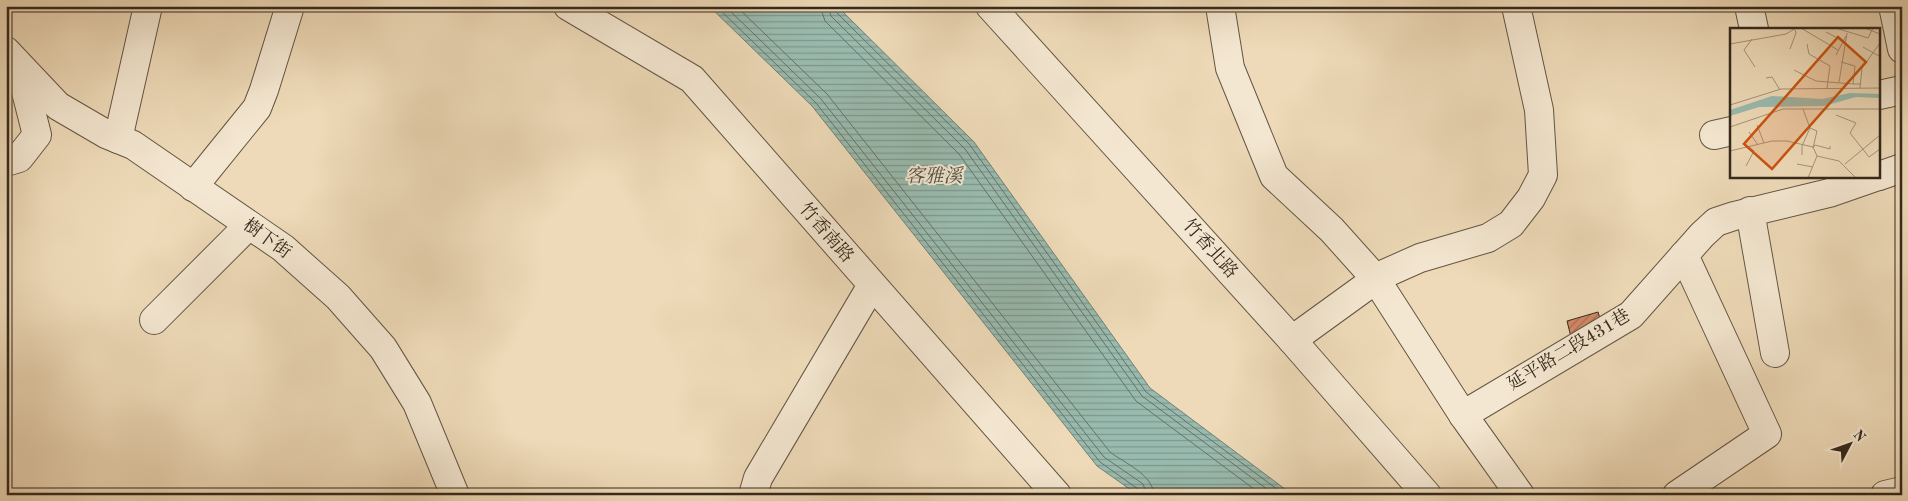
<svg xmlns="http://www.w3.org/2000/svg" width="1908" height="501" font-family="'Old Standard TT','Noto Serif TC',serif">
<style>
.water{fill:url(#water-rules);stroke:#718175}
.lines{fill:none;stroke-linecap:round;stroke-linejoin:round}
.shore{stroke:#677266;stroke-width:1}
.building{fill:url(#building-hatch);stroke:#35291d}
.minor-casing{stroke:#635544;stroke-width:30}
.minor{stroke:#f4e7d1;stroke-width:28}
.labels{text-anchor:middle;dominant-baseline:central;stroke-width:4;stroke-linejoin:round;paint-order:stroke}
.street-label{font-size:18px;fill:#35291d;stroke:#f4e7d1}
.water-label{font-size:19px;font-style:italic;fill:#4e4e42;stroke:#f4e7d1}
.inset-road{fill:none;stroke:#a4937a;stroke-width:1}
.view{fill:#cd520f;fill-opacity:0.15;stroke:#cd520f;stroke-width:2.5}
.inset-edge{fill:none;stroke:#35291d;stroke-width:2.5}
</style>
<defs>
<pattern id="water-rules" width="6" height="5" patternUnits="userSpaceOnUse" patternTransform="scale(1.25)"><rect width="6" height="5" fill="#99bbaf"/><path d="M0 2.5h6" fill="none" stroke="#7e988e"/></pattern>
<pattern id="building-hatch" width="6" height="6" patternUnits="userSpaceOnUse" patternTransform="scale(1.25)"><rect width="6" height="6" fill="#d38969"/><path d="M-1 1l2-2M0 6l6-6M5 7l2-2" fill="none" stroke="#ac7056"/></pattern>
</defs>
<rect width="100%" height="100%" fill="#eedab8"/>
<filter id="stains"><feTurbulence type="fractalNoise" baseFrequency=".004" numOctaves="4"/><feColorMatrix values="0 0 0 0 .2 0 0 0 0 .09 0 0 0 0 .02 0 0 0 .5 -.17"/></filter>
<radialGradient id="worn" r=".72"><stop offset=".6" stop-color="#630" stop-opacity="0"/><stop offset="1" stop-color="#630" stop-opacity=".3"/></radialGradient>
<polygon class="water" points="709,6 837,6 974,142 1150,388 1293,495 1138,495 1097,466 812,106"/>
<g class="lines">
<g class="shore">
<polyline points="716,6 816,103 1100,462 1138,489 1140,495"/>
<polyline points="725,6 821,99 1104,457 1143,484 1147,495"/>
<path d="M736 6 827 94 1110 452C1124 463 1153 474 1154 495"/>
<polyline points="820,6 825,21 959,154 1136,401 1262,495"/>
<polyline points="828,6 831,16 965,149 1142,396 1275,495"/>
<polyline points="834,6 836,12 970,145 1146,392 1285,495"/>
</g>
</g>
<polygon class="building" points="1598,312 1603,328 1571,337 1567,321"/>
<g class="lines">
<defs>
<g id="minor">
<polyline points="568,6 692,79 1057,495"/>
<polyline points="990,6 1292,340 1427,495"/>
<polyline points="1220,6 1230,68 1274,176 1332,230 1375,278 1463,415 1520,495"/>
<polyline points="1749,6 1754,29"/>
<polyline points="1893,6 1902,49"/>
<polyline points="6,51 58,106 106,134 133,145 283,248 338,297 383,348 417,403 455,495"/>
<polyline points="1879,95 1902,90"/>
<polyline points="1714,135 1732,131"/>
<polyline points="118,139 148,6"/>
<polyline points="6,162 19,158 37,135 20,68"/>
<polyline points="1879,176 1902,168"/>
<polyline points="193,187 257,108 264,90 290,6"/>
<polyline points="1750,211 1775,353"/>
<polyline points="154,320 249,225"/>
<polyline points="1292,340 1368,285 1375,278 1420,258 1488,238 1511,224 1531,198 1543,175 1539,110 1516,6"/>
<polyline points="1463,415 1631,315 1702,235 1716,222 1734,216 1829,193 1878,176"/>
<polyline points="753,495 758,478 872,285"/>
<polyline points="1677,495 1767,434 1684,255"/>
<polyline points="1885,495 1902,491"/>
</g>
</defs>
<use href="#minor" class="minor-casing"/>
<use href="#minor" class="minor"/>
</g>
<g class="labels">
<g class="street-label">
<text transform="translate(826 233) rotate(49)">竹香南路</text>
<text transform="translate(267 239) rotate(36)">樹下街</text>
<text transform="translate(1210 249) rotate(48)">竹香北路</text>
<text transform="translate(1569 350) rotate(-31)">延平路二段431巷</text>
</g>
<g class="water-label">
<text x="934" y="177">客雅溪</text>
</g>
</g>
<g transform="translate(1730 28)">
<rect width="150" height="150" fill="#eedab8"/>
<path d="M120 65 150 66V70L126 69 94 78 29 79 0 88V82L42 68 92 71Z" fill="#99bbaf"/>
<path class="inset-road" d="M71 0 108 22M106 0 138 10 143 0M135 0 150 6M96 4 113 13M22 11 14 22 25 39M0 16 56 6 66 0M77 16 79 26 100 38 97 60M133 19 149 28M60 21 66 5 65 2M106 27 116 8M111 34 125 38 123 56H130M64 42 86 53 123 56M36 50 42 49 50 62M109 54 117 5M130 60 132 40 150 15M0 77 51 61 150 60M73 81 80 100 87 103 83 120 85 117 100 121V118M106 87 126 95M126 95 120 105 139 129 150 121M27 97 34 115M0 99 53 81H150M19 104 28 117M0 123 42 113H57L83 119 87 128 109 133 126 150M72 127V118L80 100M67 136 83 139M115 136 150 107M16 138 24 123 19 119M78 150 87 128"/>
<path class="view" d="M108 9 136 34 42 141 14 116Z"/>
<rect width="150" height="150" class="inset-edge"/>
</g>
<rect width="1908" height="501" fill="none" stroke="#eedab8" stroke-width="25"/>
<rect x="8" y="8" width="1893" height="486" fill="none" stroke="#35291d" stroke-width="2.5"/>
<rect x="12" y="12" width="1883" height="476" fill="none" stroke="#35291d"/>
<g transform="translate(1850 444) rotate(49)" stroke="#f4e7d1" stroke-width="4" paint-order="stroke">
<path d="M0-4L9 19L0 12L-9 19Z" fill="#35291d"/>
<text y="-8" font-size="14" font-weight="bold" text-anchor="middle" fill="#35291d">N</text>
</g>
<rect width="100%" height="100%" filter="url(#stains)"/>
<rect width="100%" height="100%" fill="url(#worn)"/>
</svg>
